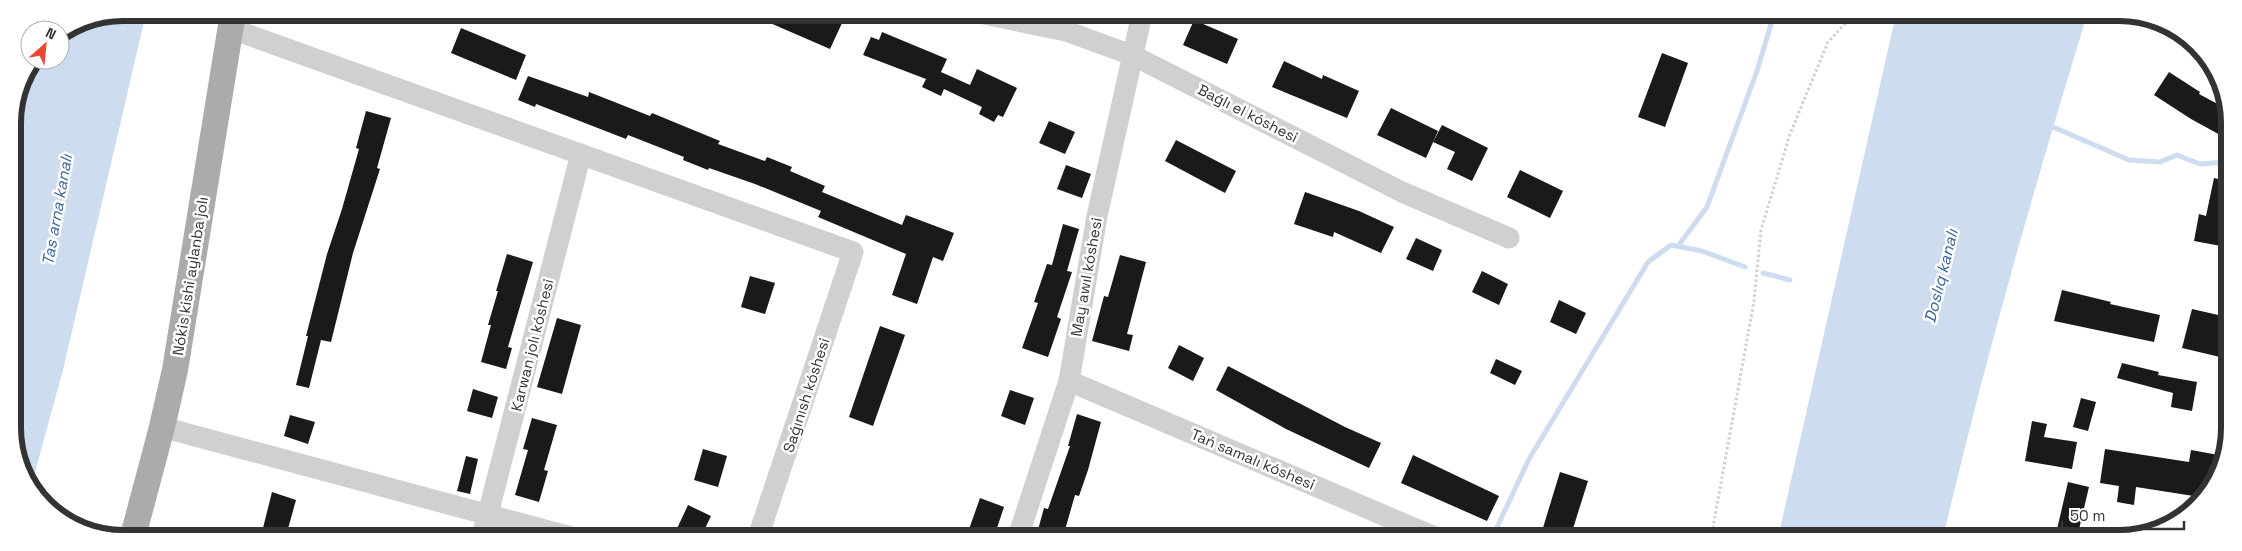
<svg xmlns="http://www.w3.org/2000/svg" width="2242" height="551" font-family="'Space Grotesk',sans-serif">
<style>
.water{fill:#cedcef}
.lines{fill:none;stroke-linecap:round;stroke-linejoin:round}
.stream{stroke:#cedcef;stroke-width:5}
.building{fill:#1a1a1a}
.path{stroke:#d0d0d0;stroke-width:3;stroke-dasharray:2.5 2.5;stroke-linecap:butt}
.minor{stroke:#d0d0d0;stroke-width:21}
.major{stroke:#ababab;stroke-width:26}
.labels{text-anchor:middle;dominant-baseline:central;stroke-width:5;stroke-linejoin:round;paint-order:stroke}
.street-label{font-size:15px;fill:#333;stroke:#fff}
.water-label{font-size:16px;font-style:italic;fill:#3d6599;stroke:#fff}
.rim{fill:none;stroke:#333;stroke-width:6}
</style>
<rect width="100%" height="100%" fill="#fff"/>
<g class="water">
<polygon points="123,13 146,13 63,370 32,483 15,450 13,116 21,80 35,60 60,60 60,35 81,21"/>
<path d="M1896 14 2087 15C2034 188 1984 362 1943 538H1778Z"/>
</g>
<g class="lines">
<g class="stream">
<polyline points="2053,127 2129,160 2160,162 2177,155 2200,164 2227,162"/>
<polyline points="1678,246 1707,207 1757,71 1774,14"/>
<polyline points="1763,273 1790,280"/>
<polyline points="1492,538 1529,459 1648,262 1671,245 1702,251 1745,267"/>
</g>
</g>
<g class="building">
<polygon points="747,13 826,13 843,21 830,49"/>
<polygon points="1194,20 1238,39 1227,64 1183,45"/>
<polygon points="461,28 526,55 516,80 451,53"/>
<polygon points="882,32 947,59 941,72 970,85 977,69 1017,88 1003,117 998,115 994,122 979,114 982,107 944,89 941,96 922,87 926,79 863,55 871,37 879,40"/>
<polygon points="1662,53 1688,63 1665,127 1638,117"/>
<polygon points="1284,61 1322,79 1323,75 1359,91 1347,118 1272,87"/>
<polygon points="2169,72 2200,92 2199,94 2227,109 2227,126 2222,136 2191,119 2154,95"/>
<polygon points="528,76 588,97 589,92 650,116 652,113 720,141 718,144 765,161 767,157 792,167 790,171 825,186 822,192 902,225 906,215 954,233 943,261 933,257 917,304 892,295 906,254 818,217 821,211 755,184 709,168 708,170 683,160 684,157 628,135 626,139 536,104 535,107 518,100"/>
<polygon points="1391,108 1438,131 1426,158 1377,135"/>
<polygon points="366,111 391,118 377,168 380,169 353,253 331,342 321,340 309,388 296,385 308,336 306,336 327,254 342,209 359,149 356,148"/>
<polygon points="1049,121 1075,132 1065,154 1039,143"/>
<polygon points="1442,125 1488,148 1472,181 1447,169 1455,152 1433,142"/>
<polygon points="1176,140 1236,171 1225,193 1165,161"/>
<polygon points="1066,165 1091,174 1082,198 1057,189"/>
<polygon points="1520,170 1563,191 1550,218 1507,197"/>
<polygon points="2214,178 2227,181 2227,211 2221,246 2194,241 2199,214 2206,216"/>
<polygon points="1305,192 1359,211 1394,227 1381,253 1334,232 1333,237 1294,224"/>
<polygon points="1063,224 1079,229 1067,271 1072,272 1057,317 1061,319 1048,357 1022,348 1038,303 1034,302 1047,264 1052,265"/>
<polygon points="1416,238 1442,250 1433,271 1406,259"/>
<polygon points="507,254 533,262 508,347 512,348 506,369 481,362 491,325 488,325 498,291 496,291"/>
<polygon points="1120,255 1146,262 1127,334 1133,335 1129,351 1092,341 1104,296 1108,297"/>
<polygon points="1482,271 1508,284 1499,305 1472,292"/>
<polygon points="750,276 775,283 765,314 741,307"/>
<polygon points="2062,290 2111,302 2110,304 2160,315 2154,342 2054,321"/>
<polygon points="1559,300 1586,313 1576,334 1550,322"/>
<polygon points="2192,309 2227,317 2220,357 2182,348"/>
<polygon points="557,318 581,325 562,394 537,387"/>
<polygon points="880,326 905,335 873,426 849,417"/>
<polygon points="1179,345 1204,358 1193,381 1168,368"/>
<polygon points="1496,359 1522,371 1515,385 1490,373"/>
<polygon points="2122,363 2159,372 2158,375 2197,382 2192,411 2171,407 2173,393 2117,378"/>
<polygon points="1228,366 1345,427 1381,443 1369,468 1286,429 1216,390"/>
<polygon points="473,389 498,397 492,418 467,411"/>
<polygon points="1010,390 1034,398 1025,425 1001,416"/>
<polygon points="2081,398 2096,402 2088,431 2073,427"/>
<polygon points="1077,414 1101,422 1088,470 1079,496 1075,495 1063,537 1036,537 1044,508 1048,509 1070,446 1068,446"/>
<polygon points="290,415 315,422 308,444 284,436"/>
<polygon points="532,418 557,425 544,470 548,471 539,502 515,495 528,450 523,449"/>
<polygon points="2032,421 2047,424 2044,437 2077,442 2072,469 2025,461"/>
<polygon points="703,449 727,456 718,487 694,480"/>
<polygon points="2105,449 2189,462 2191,450 2224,456 2200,497 2136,487 2134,505 2117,502 2119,486 2100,483"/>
<polygon points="1413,455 1499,496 1487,521 1401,483"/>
<polygon points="466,456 478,459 470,494 457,491"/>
<polygon points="1560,472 1588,481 1570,538 1542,531"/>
<polygon points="2068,482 2089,487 2077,538 2055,538"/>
<polygon points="272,492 296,500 286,536 261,536"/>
<polygon points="980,498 1004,507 994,537 975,537 967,535"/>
<polygon points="688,505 711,516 701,537 673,537"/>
</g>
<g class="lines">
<polyline class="path" points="1711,538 1754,301 1761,230 1790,134 1828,42 1854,14"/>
<g class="minor">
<polyline points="979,13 1066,31 1134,56 1402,192 1509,238"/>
<polyline points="229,28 853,252 758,537"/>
<polyline points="1069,381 1437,538"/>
<polyline points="162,427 571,537"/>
<polyline points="482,537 581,154"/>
<polyline points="1018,537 1069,381 1097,216 1142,14"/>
</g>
<polyline class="major" points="133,536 162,427 175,370 233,13"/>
</g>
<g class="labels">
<g class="street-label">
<text transform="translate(1248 113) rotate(27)">Baǵlı el kóshesi</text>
<text transform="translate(190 276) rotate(-81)">Nókis kishi aylanba jolı</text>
<text transform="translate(1086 277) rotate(-80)">May awıl kóshesi</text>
<text transform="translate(532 345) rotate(-76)">Karwan jolı kóshesi</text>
<text transform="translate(806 395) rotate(-72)">Saǵınısh kóshesi</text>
<text transform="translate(1253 459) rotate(23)">Tań samalı kóshesi</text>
</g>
<g class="water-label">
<text transform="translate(57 210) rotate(-80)">Tas arna kanalı</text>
<text transform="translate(1941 276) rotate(-76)">Doslıq kanalı</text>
</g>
</g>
<path d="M0 0H2242V551H0ZM123 21H2119A102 102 0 0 1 2221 123V428A102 102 0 0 1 2119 530H123A102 102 0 0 1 21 428V123A102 102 0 0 1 123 21Z" fill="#fff" fill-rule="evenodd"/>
<path class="rim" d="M123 21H2119A102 102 0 0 1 2221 123V428A102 102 0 0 1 2119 530H123A102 102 0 0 1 21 428V123A102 102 0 0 1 123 21Z"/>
<g transform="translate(45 45) rotate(27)"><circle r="24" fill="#ffffff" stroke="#adadad"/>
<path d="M0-4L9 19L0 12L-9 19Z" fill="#ea4634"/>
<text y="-8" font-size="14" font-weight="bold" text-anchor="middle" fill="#333333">N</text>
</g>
<path d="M2062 521v8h122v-8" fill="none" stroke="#333333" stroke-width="2.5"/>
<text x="2070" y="521" font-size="15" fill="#333333" stroke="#ffffff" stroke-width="4" paint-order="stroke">50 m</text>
</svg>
